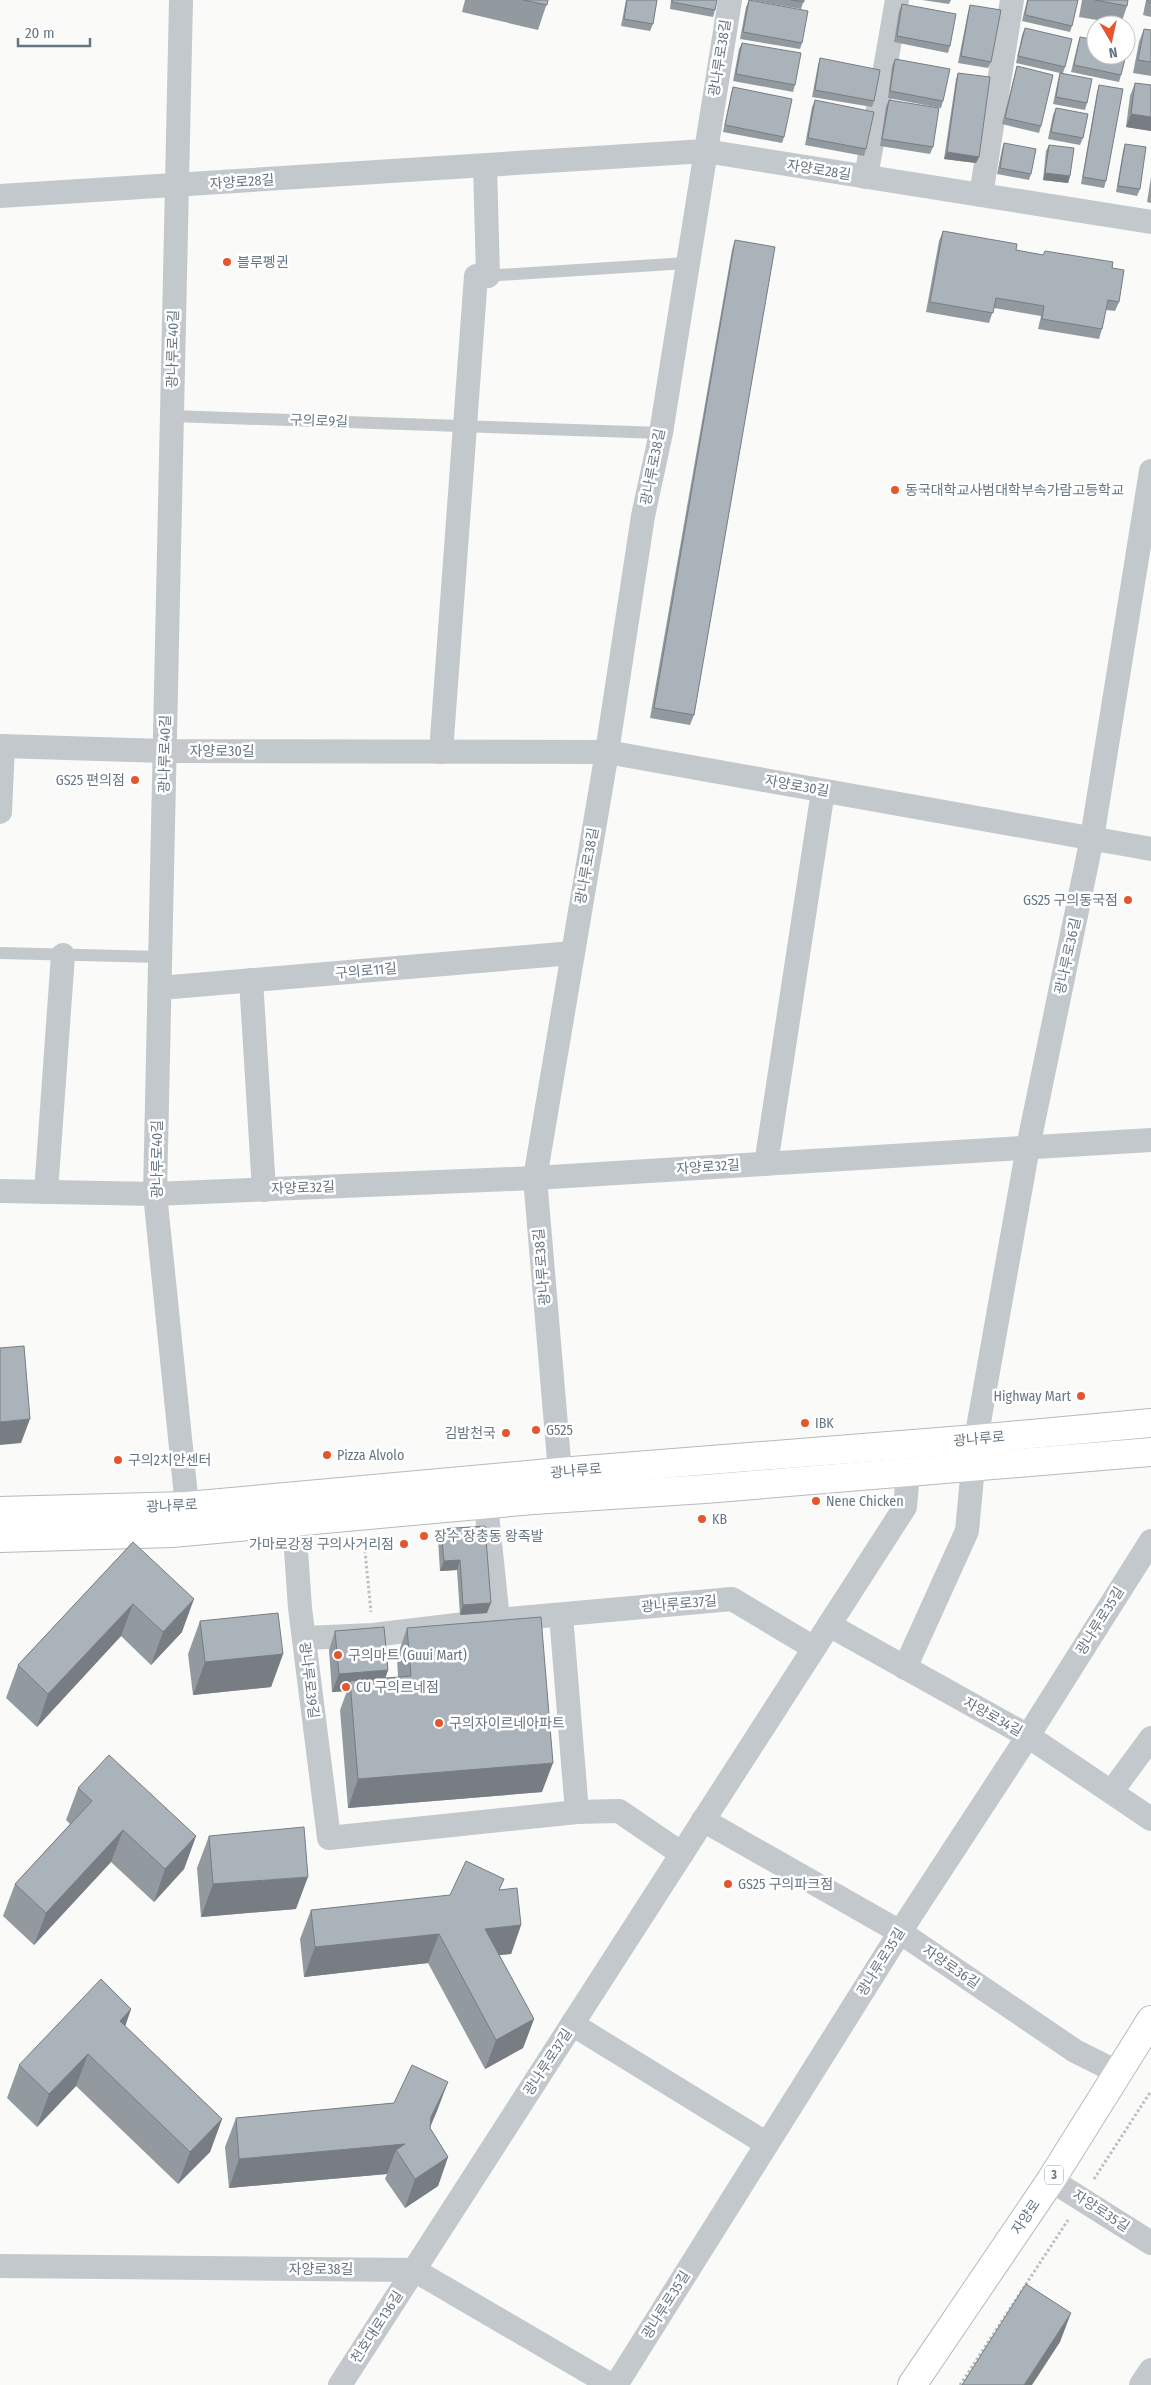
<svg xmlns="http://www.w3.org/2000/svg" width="1151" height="2385" font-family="'Fira Sans Condensed','Noto Sans KR',sans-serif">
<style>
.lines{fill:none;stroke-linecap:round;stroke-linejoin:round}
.secondary-casing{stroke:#b3babf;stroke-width:30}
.primary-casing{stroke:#b5babe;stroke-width:30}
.path{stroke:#bbbfc2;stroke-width:3;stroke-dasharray:2.5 2.5;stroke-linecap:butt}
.lane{stroke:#c3c8cc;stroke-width:12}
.street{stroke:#c3c8cc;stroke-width:24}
.secondary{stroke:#fff;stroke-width:28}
.primary{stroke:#fff;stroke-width:28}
.wall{fill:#929a9f}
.shaded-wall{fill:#777d82}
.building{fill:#aab3b9;stroke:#777d82}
.poi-dot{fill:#e4572e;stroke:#fff;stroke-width:2}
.labels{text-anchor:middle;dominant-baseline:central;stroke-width:5;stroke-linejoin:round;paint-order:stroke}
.shield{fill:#fff;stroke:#939fa8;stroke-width:1}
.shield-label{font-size:12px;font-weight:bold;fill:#657683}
.street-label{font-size:14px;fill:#657683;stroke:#fff}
.poi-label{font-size:14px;fill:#657683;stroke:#fff;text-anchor:start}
</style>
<rect width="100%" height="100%" fill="#fafaf8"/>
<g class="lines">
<defs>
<g id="secondary">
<polyline points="0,1511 187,1506 560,1472 976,1439 1151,1423"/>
<polyline points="0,1538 172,1533 533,1500 705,1489 1151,1452"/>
</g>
<polyline id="primary" points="912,2385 1051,2180 1151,2020"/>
</defs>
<use href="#secondary" class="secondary-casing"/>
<use href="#primary" class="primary-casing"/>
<g class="path">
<polyline points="364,1541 371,1612"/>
<polyline points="1094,2179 1151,2091"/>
<polyline points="960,2385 1068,2220"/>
</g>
<g class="lane">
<polyline points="483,276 687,263"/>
<polyline points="172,416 661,433"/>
<polyline points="0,953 160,957"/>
</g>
<g class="street">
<polyline points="181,0 155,1194 187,1506"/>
<polyline points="485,166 488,276"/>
<polyline points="866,177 897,0"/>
<polyline points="981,195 1012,0"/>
<polyline points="0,196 705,151 1151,222"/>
<polyline points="0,746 165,751 607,752 1151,849"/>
<polyline points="441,752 476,276"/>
<polyline points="0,812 3,746"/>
<polyline points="251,980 264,1190"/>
<polyline points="160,988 573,953"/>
<polyline points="766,1164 823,791"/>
<polyline points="0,1191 155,1194 535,1178 1151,1140"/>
<polyline points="46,1192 63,955"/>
<polyline points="976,1439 1028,1147 1092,838 1151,471"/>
<polyline points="560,1472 535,1178 607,752 643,516 661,433 730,0"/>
<polyline points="486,1504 498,1620"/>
<polyline points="294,1521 300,1608 329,1838 577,1812 619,1811 682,1854"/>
<polyline points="561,1615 577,1812"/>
<polyline points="829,1625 1028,1736 1151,1819"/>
<polyline points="304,1638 373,1635 498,1620 732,1599 814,1648"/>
<polyline points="905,1668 967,1531 973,1467"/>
<polyline points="1112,1791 1151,1738"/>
<polyline points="703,1820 900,1932 1075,2051 1119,2073"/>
<polyline points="572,2024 767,2144"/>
<polyline points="1051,2180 1151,2243"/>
<polyline points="0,2266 414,2270 611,2385"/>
<polyline points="340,2385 905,1507 908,1473"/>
<polyline points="616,2385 900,1932 1028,1736 1151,1541"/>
<polyline points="1141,2385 1151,2370"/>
</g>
<use href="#secondary" class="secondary"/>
<use href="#primary" class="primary"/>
</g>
<g class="wall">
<polygon points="465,0 548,0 538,30 462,12"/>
<polygon points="626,0 657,0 653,24 650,31 621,26"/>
<polygon points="671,0 717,0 715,10 713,17 670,9"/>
<polygon points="749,0 802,43 800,49 740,39 746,7"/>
<polygon points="751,0 804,0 801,9"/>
<polygon points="922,0 951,0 949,4"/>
<polygon points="1027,0 1078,0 1072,26 1070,32 1022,21"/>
<polygon points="1082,0 1128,0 1127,6 1121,24 1079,17"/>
<polygon points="1146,0 1151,0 1151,17 1143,15"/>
<polygon points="902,4 950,46 948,53 894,42 899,11"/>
<polygon points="970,5 991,62 988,68 958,63 968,12"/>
<polygon points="1025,28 1065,67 1063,73 1087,103 1085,110 1053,104 1058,80 1060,73 1016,63 1022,35"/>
<polygon points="1144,29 1151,30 1151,76 1133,73 1139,42"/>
<polygon points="1080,37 1121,75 1119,82 1071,72 1078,43"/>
<polygon points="742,43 795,85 793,92 733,81 739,49"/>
<polygon points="820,58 874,101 872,107 812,97 818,65"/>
<polygon points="895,59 943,101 941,108 888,98 892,66"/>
<polygon points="1017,66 1041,126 1039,133 1002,124 1015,73"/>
<polygon points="958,73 979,157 976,163 944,159 956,79"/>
<polygon points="1135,83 1151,85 1151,131 1126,127 1130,96"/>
<polygon points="1099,85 1106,181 1104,188 1081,184 1097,92"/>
<polygon points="733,87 784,137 782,143 723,132 731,94"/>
<polygon points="815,100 866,149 864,156 805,145 812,107"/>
<polygon points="889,100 933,147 930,154 880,146 886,106"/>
<polygon points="1056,108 1083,138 1080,145 1048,139 1053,115"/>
<polygon points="1004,143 1031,174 1029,180 997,174 1002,149"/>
<polygon points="1125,144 1140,189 1137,196 1116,192 1123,151"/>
<polygon points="1049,145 1070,176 1068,183 1043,180 1046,151"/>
<polygon points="1151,177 1151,203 1147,202"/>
<polygon points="943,231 1016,250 1112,268 1119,302 1115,311 1106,310 1102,329 1099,339 1038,329 1041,316 994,308 989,323 926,312 939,241"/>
<polygon points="735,240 694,715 690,725 650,718 732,250"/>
<polygon points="485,1526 487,1613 460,1615 457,1570 440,1571 438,1539 441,1529"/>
<polygon points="133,1542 182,1632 151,1665 121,1636 37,1727 6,1698 18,1665"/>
<polygon points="200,1621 283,1654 271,1687 193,1695 188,1654"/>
<polygon points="407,1628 542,1792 348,1808 340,1710 347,1691 332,1692 329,1650 335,1631 388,1670 385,1678 398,1677 397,1657"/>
<polygon points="78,1788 196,1836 184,1869 154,1902 111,1862 34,1945 3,1916 15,1884 70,1824 66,1820"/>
<polygon points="209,1836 296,1909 201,1917 197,1868"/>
<polygon points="500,1890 521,1925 511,1954 499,1955 534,2019 523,2048 485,2069 428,1963 304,1977 300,1939 311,1910"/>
<polygon points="131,2009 125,2026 222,2119 210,2152 178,2184 76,2086 37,2127 7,2098 19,2065"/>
<polygon points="394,2103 437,2111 430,2128 448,2157 438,2186 405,2208 385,2179 387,2174 229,2188 225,2147 236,2118"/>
</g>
<g class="shaded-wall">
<polygon points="1131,114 1151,117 1151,131 1126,127"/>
<polygon points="947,152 979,157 976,163 944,159"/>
<polygon points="1045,173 1070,176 1068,183 1043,180"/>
<polygon points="30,1419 21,1443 0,1445 0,1422"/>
<polygon points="460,1560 457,1570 440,1571 444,1561"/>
<polygon points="194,1599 182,1632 151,1665 163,1632"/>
<polygon points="491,1603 487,1613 460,1615 463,1605"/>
<polygon points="133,1604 121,1636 37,1727 48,1694"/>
<polygon points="283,1654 271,1687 193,1695 205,1662"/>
<polygon points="388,1670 382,1688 350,1681 347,1691 332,1692 339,1674"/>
<polygon points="553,1763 542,1792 348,1808 358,1779"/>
<polygon points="123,1830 111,1862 34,1945 46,1913"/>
<polygon points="196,1836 184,1869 154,1902 165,1869"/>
<polygon points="308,1877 296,1909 201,1917 213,1884"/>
<polygon points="521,1925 511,1954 474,1958 485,1929"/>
<polygon points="439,1934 428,1963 304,1977 315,1947"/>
<polygon points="131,2009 120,2041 120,2021"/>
<polygon points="534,2019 523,2048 485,2069 496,2040"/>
<polygon points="88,2054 76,2086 37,2127 49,2094"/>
<polygon points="448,2082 437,2111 420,2146 431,2117"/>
<polygon points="222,2119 210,2152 178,2184 190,2152"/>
<polygon points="405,2144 396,2150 387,2174 229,2188 239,2159"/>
<polygon points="448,2157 438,2186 405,2208 415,2179"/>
<polygon points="1071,2313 1060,2342 1032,2385 1024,2385"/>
</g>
<g class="building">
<polygon points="523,0 548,0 547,5"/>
<polygon points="627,0 657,0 653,24 624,19"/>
<polygon points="672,0 717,0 715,10 672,2"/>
<polygon points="749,0 808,11 802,43 743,32"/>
<polygon points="791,0 804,0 804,2"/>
<polygon points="1028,0 1078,0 1072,26 1025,15"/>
<polygon points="1095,0 1128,0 1127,6"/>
<polygon points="1148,0 1151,0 1151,3 1148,2"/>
<polygon points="902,4 956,14 950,46 897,36"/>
<polygon points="970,5 1001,10 991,62 961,56"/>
<polygon points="1025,28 1072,39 1065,67 1018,56"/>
<polygon points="1144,29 1151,30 1151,62 1138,60"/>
<polygon points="1080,37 1096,40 1096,55 1126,55 1121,75 1074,65"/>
<polygon points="742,43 801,53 795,85 736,74"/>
<polygon points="820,58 880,70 874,101 815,90"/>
<polygon points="895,59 950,69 943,101 890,91"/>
<polygon points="1017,66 1053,75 1041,126 1005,118"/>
<polygon points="958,73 990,77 979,157 947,152"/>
<polygon points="1060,73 1092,79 1087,103 1056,97"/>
<polygon points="1135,83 1151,85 1151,117 1131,114"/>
<polygon points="1099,85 1123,89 1106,181 1083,177"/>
<polygon points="733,87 792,99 784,137 725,125"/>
<polygon points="815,100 874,112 866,149 808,138"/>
<polygon points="889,100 939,108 933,147 882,139"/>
<polygon points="1056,108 1088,114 1083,138 1051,132"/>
<polygon points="1004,143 1036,149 1031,174 1000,168"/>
<polygon points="1125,144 1146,147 1140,189 1118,186"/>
<polygon points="1049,145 1074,148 1070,176 1045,173"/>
<polygon points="943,231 1017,244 1016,250 1043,255 1045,251 1113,262 1112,268 1124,270 1119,302 1108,300 1102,329 1042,319 1044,306 996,298 993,313 930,302"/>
<polygon points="735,240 775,247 694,715 654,708"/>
<polygon points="24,1346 30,1419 0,1422 0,1348"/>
<polygon points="485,1526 491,1603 463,1605 460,1560 444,1561 441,1529"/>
<polygon points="133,1542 194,1599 163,1632 133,1604 48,1694 18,1665"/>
<polygon points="278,1613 283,1654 205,1662 200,1621"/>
<polygon points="541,1617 553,1763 358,1779 350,1681 411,1676 407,1628"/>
<polygon points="384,1627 388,1670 339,1674 335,1631"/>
<polygon points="109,1755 196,1836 165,1869 123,1830 46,1913 15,1884 92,1801 78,1788"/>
<polygon points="304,1827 308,1877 213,1884 209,1836"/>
<polygon points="466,1861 504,1879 499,1890 517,1888 521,1925 485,1929 534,2019 496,2040 439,1934 315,1947 311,1910 450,1895"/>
<polygon points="101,1979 131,2009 120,2021 222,2119 190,2152 88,2054 49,2094 19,2065"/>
<polygon points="412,2065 448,2082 431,2117 430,2128 448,2157 415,2179 396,2150 405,2144 239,2159 236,2118 394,2103"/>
<polygon points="1026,2284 1071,2313 1024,2385 962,2385"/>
</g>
<g class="poi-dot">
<circle cx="227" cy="262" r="5"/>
<circle cx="895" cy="490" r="5"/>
<circle cx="135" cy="780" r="5"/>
<circle cx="1128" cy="900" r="5"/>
<circle cx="1081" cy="1396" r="5"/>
<circle cx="805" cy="1423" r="5"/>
<circle cx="536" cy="1430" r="5"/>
<circle cx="506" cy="1433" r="5"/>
<circle cx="327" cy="1455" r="5"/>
<circle cx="118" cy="1460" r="5"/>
<circle cx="816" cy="1501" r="5"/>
<circle cx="702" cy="1519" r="5"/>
<circle cx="424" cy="1536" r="5"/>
<circle cx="404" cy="1544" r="5"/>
<circle cx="338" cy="1655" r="5"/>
<circle cx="346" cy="1687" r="5"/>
<circle cx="439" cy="1723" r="5"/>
<circle cx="728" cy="1884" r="5"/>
</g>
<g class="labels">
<rect class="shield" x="1045" y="2165.5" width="18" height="19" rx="4"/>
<g class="shield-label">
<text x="1054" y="2175">3</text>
</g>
<g class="street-label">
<text transform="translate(720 58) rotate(-81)">광나루로38길</text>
<text transform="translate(819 170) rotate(9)">자양로28길</text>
<text transform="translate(242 182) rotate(-4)">자양로28길</text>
<text transform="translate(173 349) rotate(-89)">광나루로40길</text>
<text transform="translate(319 421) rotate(2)">구의로9길</text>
<text transform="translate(653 467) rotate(-79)">광나루로38길</text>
<text x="222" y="751">자양로30길</text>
<text transform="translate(165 754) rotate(-89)">광나루로40길</text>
<text transform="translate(797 786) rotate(10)">자양로30길</text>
<text transform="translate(587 866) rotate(-80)">광나루로38길</text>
<text transform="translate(1068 956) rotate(-78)">광나루로36길</text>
<text transform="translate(366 971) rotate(-5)">구의로11길</text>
<text transform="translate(157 1159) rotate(-90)">광나루로40길</text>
<text transform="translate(708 1167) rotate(-4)">자양로32길</text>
<text transform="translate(303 1188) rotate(-2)">자양로32길</text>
<text transform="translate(542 1267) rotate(-95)">광나루로38길</text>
<text transform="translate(979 1439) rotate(-5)">광나루로</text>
<text transform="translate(576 1471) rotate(-5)">광나루로</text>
<text transform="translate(172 1506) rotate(-3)">광나루로</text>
<text transform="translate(679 1604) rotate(-5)">광나루로37길</text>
<text transform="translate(1100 1621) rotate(-58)">광나루로35길</text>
<text transform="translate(309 1680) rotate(83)">광나루로39길</text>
<text transform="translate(993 1717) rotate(29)">자양로34길</text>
<text transform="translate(881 1962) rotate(-58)">광나루로35길</text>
<text transform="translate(951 1967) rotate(34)">자양로36길</text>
<text transform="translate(548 2062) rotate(-57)">광나루로37길</text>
<text transform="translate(1101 2211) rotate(33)">자양로35길</text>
<text transform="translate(1026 2217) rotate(-56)">자양로</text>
<text x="321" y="2269">자양로38길</text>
<text transform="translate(666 2305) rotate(-58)">광나루로35길</text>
<text transform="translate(377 2327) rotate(-57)">천호대로136길</text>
</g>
<g class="poi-label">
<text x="237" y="262">블루펭귄</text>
<text x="905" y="490">동국대학교사범대학부속가람고등학교</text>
<text x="125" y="780" text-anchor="end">GS25 편의점</text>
<text x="1118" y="900" text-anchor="end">GS25 구의동국점</text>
<text x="1071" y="1396" text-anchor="end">Highway Mart</text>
<text x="815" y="1423">IBK</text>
<text x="546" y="1430">G525</text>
<text x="496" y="1433" text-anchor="end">김밤천국</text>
<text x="337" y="1455">Pizza Alvolo</text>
<text x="128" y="1460">구의2치안센터</text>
<text x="826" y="1501">Nene Chicken</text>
<text x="712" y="1519">KB</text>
<text x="434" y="1536">장수 장충동 왕족발</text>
<text x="394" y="1544" text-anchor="end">가마로강정 구의사거리점</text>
<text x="348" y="1655">구의마트 (Guui Mart)</text>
<text x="356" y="1687">CU 구의르네점</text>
<text x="449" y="1723">구의자이르네아파트</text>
<text x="738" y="1884">GS25 구의파크점</text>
</g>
</g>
<g transform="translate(1111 40) rotate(171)"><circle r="24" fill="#ffffff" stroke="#c1c8cd"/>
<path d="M0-4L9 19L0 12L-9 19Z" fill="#e4572e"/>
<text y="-8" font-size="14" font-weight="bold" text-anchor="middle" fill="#657683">N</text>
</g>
<path d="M18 38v8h72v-8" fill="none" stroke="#657683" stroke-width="2.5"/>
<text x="25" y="38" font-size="15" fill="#657683" stroke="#ffffff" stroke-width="4" paint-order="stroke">20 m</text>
</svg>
